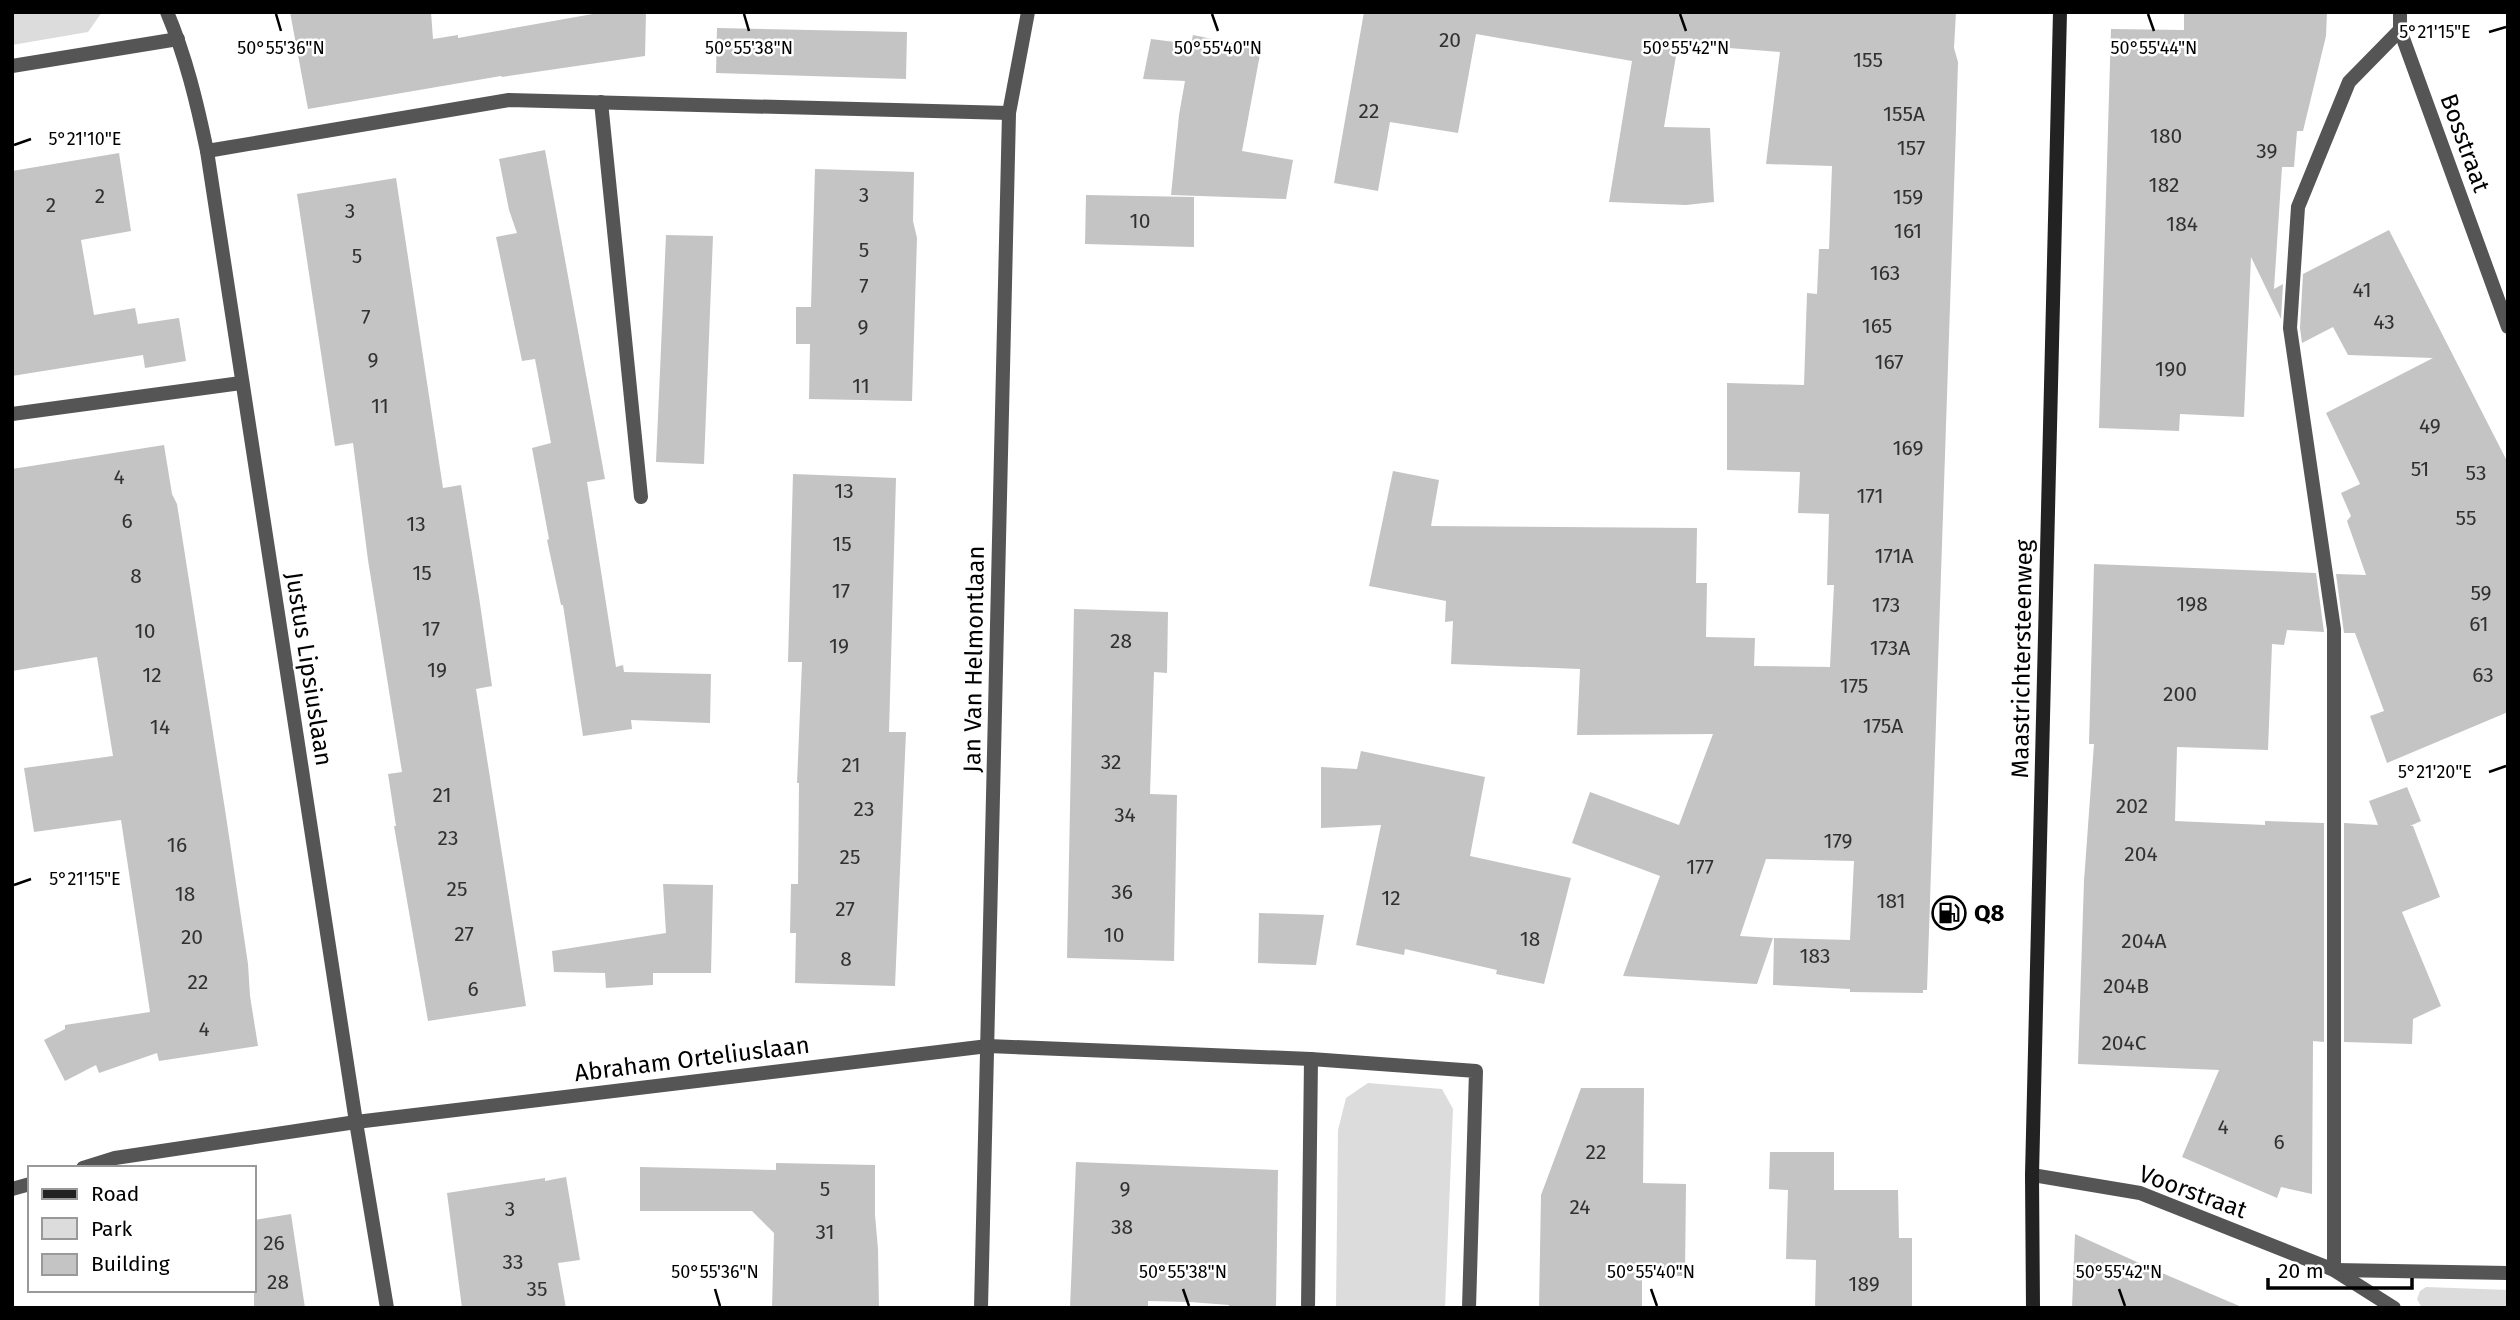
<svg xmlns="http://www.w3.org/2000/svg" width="2520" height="1320" font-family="'Fira Sans',sans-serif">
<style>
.green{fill:#dcdcdc}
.building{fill:#c4c4c4}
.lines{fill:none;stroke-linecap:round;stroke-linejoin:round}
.lane{stroke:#555;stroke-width:14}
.street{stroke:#555;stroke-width:14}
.secondary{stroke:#222;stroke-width:14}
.ticks{fill:none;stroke:#000;stroke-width:2.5}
.labels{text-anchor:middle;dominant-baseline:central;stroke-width:5;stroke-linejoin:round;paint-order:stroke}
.number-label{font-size:21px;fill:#313131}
.street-label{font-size:24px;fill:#000;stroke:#fff}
.poi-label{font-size:24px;font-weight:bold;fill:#000;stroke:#fff;text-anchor:start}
.ticks-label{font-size:18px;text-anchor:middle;fill:#000;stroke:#fff;stroke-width:5;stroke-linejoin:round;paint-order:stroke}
</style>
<rect width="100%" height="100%" fill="#fff"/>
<g class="green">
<polygon points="12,12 102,12 88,32 12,45"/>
<polygon points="1368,1083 1442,1089 1453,1109 1445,1308 1336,1308 1338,1130 1346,1098"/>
<polygon points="2426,1287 2508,1290 2508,1308 2422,1308 2417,1299 2420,1291"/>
</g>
<g class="building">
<polygon points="290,12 431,12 433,39 458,35 458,38 604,12 646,12 645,56 502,77 501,76 308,109"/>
<polygon points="1364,12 1956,12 1954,48 1958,62 1956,128 1927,990 1923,990 1923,993 1850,992 1850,989 1773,985 1774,938 1850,940 1854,861 1766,859 1740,936 1773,938 1757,984 1623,976 1660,876 1572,843 1590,792 1679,825 1713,734 1577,735 1580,669 1451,664 1453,621 1445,622 1446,601 1369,586 1393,471 1439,480 1431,526 1697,528 1696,583 1707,583 1706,637 1755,638 1754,666 1830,667 1834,585 1827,585 1829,514 1798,513 1800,472 1727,470 1727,383 1804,385 1807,293 1817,294 1819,249 1829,249 1832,166 1766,164 1780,52 1678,44 1664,127 1710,128 1714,202 1686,205 1609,202 1632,61 1476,34 1458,133 1390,122 1378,191 1334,183"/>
<polygon points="2184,12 2327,12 2326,36 2303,131 2297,131 2294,167 2282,167 2274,289 2283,284 2281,319 2251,257 2244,417 2180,414 2179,431 2099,428 2111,29 2184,30"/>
<polygon points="717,28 907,32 906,79 716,73"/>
<polygon points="1193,35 1261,49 1242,151 1293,160 1286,199 1171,195 1179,115 1185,81 1143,79 1151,39 1191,44"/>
<polygon points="545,150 605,479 587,482 616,667 623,665 624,672 711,674 710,723 631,720 632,729 583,736 563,605 561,605 547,540 549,539 532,448 551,443 535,359 522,361 496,237 517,233 509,210 499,159"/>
<polygon points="119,153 131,231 81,240 94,315 135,308 138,324 179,318 186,361 145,368 143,355 12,376 12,171"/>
<polygon points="815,169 914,172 913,221 917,238 912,401 809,399 810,344 796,344 796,307 811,307"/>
<polygon points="396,178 443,488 461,485 479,597 492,686 476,689 526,1006 428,1021 394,826 396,826 388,774 402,772 368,560 353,443 335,446 297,194"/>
<polygon points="1086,195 1194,197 1194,247 1085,244"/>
<polygon points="2389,230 2508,463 2508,712 2387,763 2370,716 2384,711 2355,633 2344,633 2336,574 2366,575 2347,521 2351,516 2341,493 2360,484 2326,413 2433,358 2348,355 2333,327 2302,343 2300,328 2303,274"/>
<polygon points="666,235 713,236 704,464 656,462"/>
<polygon points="164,445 172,494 177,504 226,816 248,964 250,996 258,1046 159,1061 157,1053 99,1073 96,1065 65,1081 44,1040 65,1029 65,1025 150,1012 121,820 34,832 24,768 113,756 97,657 12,671 12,469"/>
<polygon points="793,474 896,478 889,732 906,732 895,986 795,983 796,933 790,933 791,884 798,884 799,783 797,783 802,662 788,662"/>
<polygon points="2094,564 2316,573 2324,632 2287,630 2284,645 2272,644 2268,750 2177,747 2175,821 2265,825 2265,821 2324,823 2324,1042 2313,1041 2312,1194 2281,1187 2277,1198 2182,1157 2219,1070 2078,1064 2084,881 2094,744 2089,744"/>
<polygon points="1074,609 1168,612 1167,673 1154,672 1150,794 1177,795 1174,961 1067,958"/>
<polygon points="1361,751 1485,777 1470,856 1571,878 1544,984 1496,974 1497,970 1405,949 1404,955 1356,945 1381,825 1321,828 1321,767 1357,769"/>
<polygon points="2407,787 2421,821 2410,826 2413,826 2440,897 2402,912 2441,1006 2413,1019 2412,1044 2344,1042 2344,823 2378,825 2369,801"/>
<polygon points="663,884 713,885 711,973 653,973 653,985 606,988 605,973 554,972 552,951 666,933"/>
<polygon points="1259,913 1324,915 1316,965 1258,963"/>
<polygon points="1581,1088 1644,1088 1643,1183 1686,1184 1685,1276 1642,1275 1642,1308 1539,1308 1541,1195"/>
<polygon points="1770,1152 1834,1152 1834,1190 1898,1190 1899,1238 1912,1238 1912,1308 1815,1308 1816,1260 1786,1259 1788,1190 1769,1189"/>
<polygon points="1076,1162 1278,1170 1276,1308 1229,1308 1229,1305 1190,1302 1148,1301 1148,1308 1070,1308"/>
<polygon points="776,1163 875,1165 875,1215 878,1249 879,1308 772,1308 774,1233 752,1211 640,1211 640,1167 776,1170"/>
<polygon points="566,1177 580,1260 558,1263 566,1308 462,1308 447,1193 545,1178 545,1181"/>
<polygon points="291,1214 305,1308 254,1308 254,1220"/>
<polygon points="2075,1234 2148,1267 2244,1308 2072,1308"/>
</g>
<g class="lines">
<g class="lane">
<polyline points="601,102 641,497"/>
<polyline points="207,151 509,100 1009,113"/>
<polyline points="12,414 241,383"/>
<polyline points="2334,1270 2334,629 2290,328 2298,207 2349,82 2400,30"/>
</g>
<g class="street">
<path d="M167 12C186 57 197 103 207 151L356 1122 387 1308"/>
<polyline points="2400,12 2400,30 2508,327"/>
<polyline points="12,66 178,39"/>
<polyline points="83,1168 115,1158 356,1122 988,1046 1311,1059 1476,1071 1469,1308"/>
<polyline points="2032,1175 2140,1193 2334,1270 2394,1308"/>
<polyline points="12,1189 30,1184"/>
<polyline points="2335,1270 2508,1273"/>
<polyline points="981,1308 1009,113 1028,12"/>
<polyline points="1308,1308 1311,1059"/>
</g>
<polyline class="secondary" points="2033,1308 2032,1175 2060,12"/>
</g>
<path class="ticks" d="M276 14 281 31M744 14 749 31M1212 14 1218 31M1680 14 1686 31M2148 14 2154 31M2489 32 2506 27M14 145 31 139M2489 772 2506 766M14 885 31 879M715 1289 720 1306M1183 1289 1189 1306M1651 1289 1657 1306M2119 1289 2125 1306"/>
<defs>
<symbol id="fuel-ring" viewBox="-11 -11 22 22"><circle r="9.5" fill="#fff" stroke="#000" stroke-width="1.5"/><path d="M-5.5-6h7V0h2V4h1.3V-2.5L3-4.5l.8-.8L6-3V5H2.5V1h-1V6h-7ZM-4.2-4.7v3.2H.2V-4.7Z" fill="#000"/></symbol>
</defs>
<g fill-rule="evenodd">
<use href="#fuel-ring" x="1930" y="894" width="38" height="38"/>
</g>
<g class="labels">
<g class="number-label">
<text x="1450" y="40">20</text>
<text x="1868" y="60">155</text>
<text x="1369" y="111">22</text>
<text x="1904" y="114">155A</text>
<text x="2166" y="136">180</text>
<text x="1911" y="148">157</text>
<text x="2267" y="151">39</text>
<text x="2164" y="185">182</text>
<text x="864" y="195">3</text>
<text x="100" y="196">2</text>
<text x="1908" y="197">159</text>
<text x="51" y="205">2</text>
<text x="350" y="211">3</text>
<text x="1140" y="221">10</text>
<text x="2182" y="224">184</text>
<text x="1908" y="231">161</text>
<text x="864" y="250">5</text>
<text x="357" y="256">5</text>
<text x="1885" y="273">163</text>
<text x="864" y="286">7</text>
<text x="2362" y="290">41</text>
<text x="366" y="317">7</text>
<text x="2384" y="322">43</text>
<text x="1877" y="326">165</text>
<text x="863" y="327">9</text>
<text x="373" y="360">9</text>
<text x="1889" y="362">167</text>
<text x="2171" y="369">190</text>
<text x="861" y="386">11</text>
<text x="380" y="406">11</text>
<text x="2430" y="426">49</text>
<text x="1908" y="448">169</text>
<text x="2420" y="469">51</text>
<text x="2476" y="473">53</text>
<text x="119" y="477">4</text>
<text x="844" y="491">13</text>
<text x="1870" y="496">171</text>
<text x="2466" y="518">55</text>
<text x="127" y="521">6</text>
<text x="416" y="524">13</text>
<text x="842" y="544">15</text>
<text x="1894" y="556">171A</text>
<text x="422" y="573">15</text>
<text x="136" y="576">8</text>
<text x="841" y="591">17</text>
<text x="2481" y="593">59</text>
<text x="2192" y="604">198</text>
<text x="1886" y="605">173</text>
<text x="2479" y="624">61</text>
<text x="431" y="629">17</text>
<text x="145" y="631">10</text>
<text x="1121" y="641">28</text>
<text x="839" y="646">19</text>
<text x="1890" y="648">173A</text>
<text x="437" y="670">19</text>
<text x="152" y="675">12</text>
<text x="2483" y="675">63</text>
<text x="1854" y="686">175</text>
<text x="2180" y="694">200</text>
<text x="1883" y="726">175A</text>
<text x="160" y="727">14</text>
<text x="1111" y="762">32</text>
<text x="851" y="765">21</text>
<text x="442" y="795">21</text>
<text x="2132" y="806">202</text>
<text x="864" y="809">23</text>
<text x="1125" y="815">34</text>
<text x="448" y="838">23</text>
<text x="1838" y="841">179</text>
<text x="177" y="845">16</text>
<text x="2141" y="854">204</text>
<text x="850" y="857">25</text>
<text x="1700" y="867">177</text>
<text x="457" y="889">25</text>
<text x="1122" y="892">36</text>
<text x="185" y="894">18</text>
<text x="1391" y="898">12</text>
<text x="1891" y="901">181</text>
<text x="845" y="909">27</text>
<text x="464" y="934">27</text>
<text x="1114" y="935">10</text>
<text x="192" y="937">20</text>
<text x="1530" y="939">18</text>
<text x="2144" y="941">204A</text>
<text x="1815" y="956">183</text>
<text x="846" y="959">8</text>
<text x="198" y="982">22</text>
<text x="2126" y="986">204B</text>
<text x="473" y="989">6</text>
<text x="204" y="1029">4</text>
<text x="2124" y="1043">204C</text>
<text x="2223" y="1127">4</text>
<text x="2279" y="1142">6</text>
<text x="1596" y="1152">22</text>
<text x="825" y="1189">5</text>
<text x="1125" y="1189">9</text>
<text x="1580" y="1207">24</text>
<text x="510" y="1209">3</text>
<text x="1122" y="1227">38</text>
<text x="825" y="1232">31</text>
<text x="274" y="1243">26</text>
<text x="513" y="1262">33</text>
<text x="278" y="1282">28</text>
<text x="1864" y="1284">189</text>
<text x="537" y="1289">35</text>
</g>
<g class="street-label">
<text transform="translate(2465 143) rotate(70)">Bosstraat</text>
<text transform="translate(974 659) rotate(-89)">Jan Van Helmontlaan</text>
<text transform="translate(2022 659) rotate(-89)">Maastrichtersteenweg</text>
<text transform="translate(309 669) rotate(81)">Justus Lipsiuslaan</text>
<text transform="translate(692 1059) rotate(-7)">Abraham Orteliuslaan</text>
<text transform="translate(2193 1192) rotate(20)">Voorstraat</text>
</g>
<g class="poi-label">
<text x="1974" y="913">Q8</text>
</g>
</g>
<g class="ticks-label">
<text x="2435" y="38">5°21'15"E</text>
<text x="749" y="54">50°55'38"N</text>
<text x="281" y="54">50°55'36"N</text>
<text x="1218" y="54">50°55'40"N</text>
<text x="1686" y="54">50°55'42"N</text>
<text x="2154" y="54">50°55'44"N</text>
<text x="85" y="145">5°21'10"E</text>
<text x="2435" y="778">5°21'20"E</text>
<text x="85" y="885">5°21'15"E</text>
<text x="715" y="1278">50°55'36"N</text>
<text x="1183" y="1278">50°55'38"N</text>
<text x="1651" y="1278">50°55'40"N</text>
<text x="2119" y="1278">50°55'42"N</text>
</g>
<rect width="2520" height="1320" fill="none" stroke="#000000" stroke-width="28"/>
<rect x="28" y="1166" width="228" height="126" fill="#ffffff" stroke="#999999" stroke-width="2"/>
<rect x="42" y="1189" width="35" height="10" fill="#222222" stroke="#999999" stroke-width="2"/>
<text x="91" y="1201" font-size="21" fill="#000000">Road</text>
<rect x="42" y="1218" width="35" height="21" fill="#dcdcdc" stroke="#999999" stroke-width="2"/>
<text x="91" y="1236" font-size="21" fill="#000000">Park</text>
<rect x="42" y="1254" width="35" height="21" fill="#c4c4c4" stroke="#999999" stroke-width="2"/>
<text x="91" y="1271" font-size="21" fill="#000000">Building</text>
<path d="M2268 1278v10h144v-10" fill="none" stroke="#000000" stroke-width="3.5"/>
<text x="2278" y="1278" font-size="21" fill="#000000" stroke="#ffffff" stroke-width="5" paint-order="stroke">20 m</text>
</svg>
